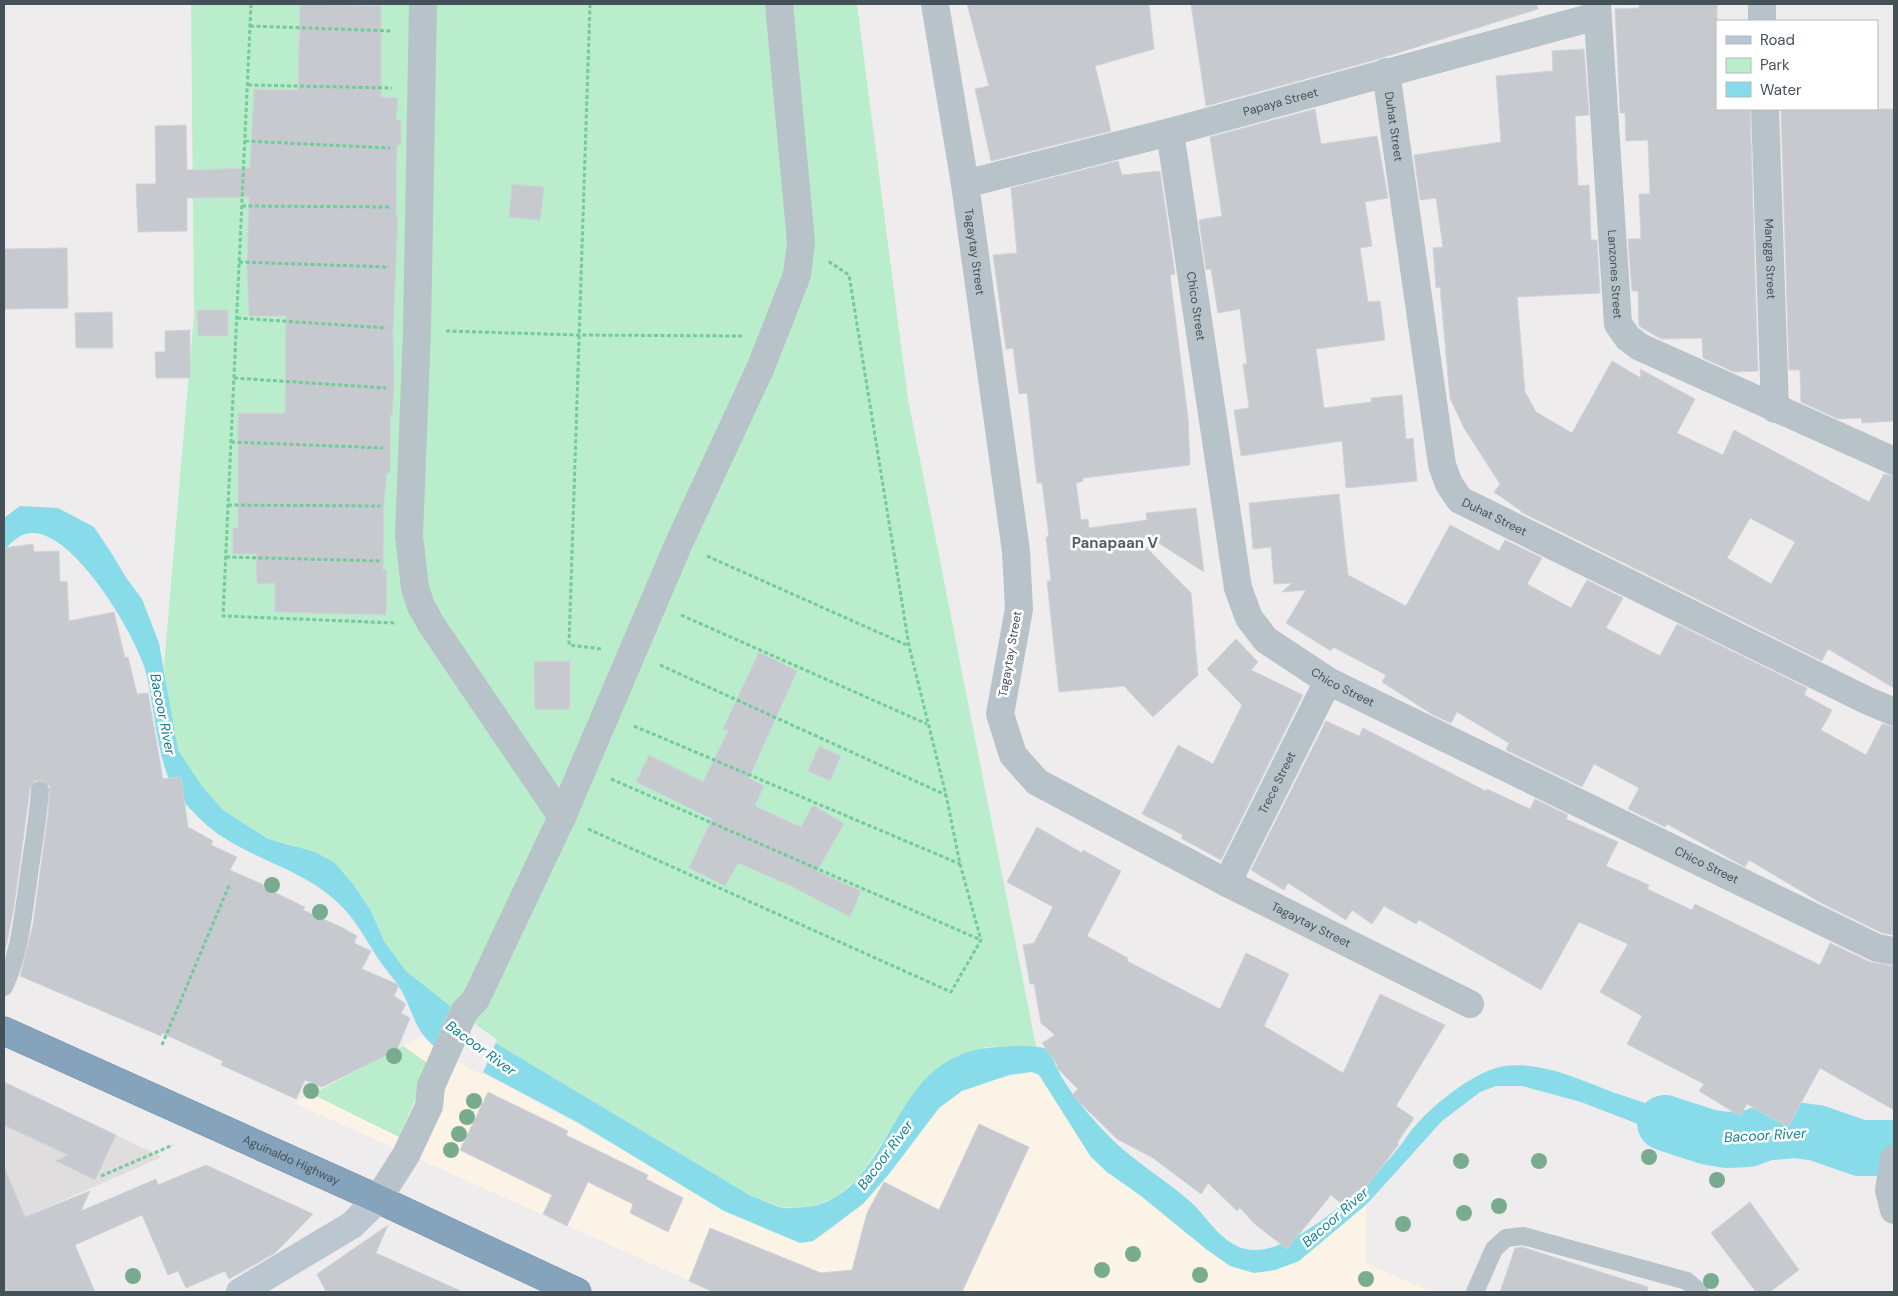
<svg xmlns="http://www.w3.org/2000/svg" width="1898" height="1296" font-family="'DM Sans',sans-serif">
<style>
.commercial{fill:#fbf3e5}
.education{fill:#e0ddde}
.green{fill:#baedcb}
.water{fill:#88dce9}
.pier{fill:#efeced}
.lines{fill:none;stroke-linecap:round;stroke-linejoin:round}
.river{stroke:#88dce9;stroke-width:56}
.building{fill:#c6cacf;stroke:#d0d3d8;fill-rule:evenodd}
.highway-casing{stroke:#708ea7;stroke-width:29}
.path{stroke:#73ca9a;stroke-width:3;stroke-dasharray:4 2.5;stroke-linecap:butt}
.lane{stroke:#b8c2c9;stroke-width:18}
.street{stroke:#b8c2c9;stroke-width:28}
.secondary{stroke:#bac6d0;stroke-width:28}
.highway{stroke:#85a3bb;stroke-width:28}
.tree{fill:#79ac8f}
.labels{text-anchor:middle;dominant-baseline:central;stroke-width:5;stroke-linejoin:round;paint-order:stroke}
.street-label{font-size:12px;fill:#455159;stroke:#fff}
.water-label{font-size:14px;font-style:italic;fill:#0f8194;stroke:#fff}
.quarter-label{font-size:15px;font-weight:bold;fill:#595d61;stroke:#fff}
</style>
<rect width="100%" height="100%" fill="#efeced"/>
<polygon class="commercial" points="422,1036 435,1047 634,1155 724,1211 800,1243 813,1241 836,1226 889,1174 939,1108 962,1091 984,1082 1032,1072 1039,1075 1091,1157 1107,1172 1141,1196 1206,1249 1299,1261 1367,1204 1365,1263 1432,1292 715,1292 294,1103"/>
<polygon class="education" points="4,1082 162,1157 4,1226"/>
<g class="green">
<polygon points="191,4 857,4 908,399 1036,1046 985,1047 916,1091 860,1176 836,1198 813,1206 795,1208 781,1207 751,1196 499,1045 455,1012 406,971 384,941 371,911 353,884 335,863 291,845 268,839 223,810 202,786 178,750 172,728 164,666 194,314"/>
<polygon points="403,1046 430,1065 399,1137 312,1094"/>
</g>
<path class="water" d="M20 506 58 508 94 527 112 554 127 579 142 599 159 643 178 750 202 786 223 810 268 839 315 852 335 863 353 884 371 911 384 941 406 971 499 1045 751 1196C760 1199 770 1204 779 1207 788 1209 797 1208 806 1207 873 1201 889 1107 935 1070 953 1055 974 1048 998 1047 1014 1046 1031 1044 1047 1049 1053 1058 1056 1067 1061 1076 1072 1095 1088 1114 1103 1130 1129 1159 1164 1178 1193 1204 1212 1223 1226 1251 1257 1250 1298 1249 1370 1184 1395 1152 1403 1144 1408 1133 1416 1125 1435 1103 1476 1070 1505 1066 1545 1061 1584 1082 1621 1095 1660 1108 1700 1120 1740 1133L1735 1152 1703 1147 1669 1136 1581 1102 1522 1086H1496L1480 1092 1442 1121 1367 1204 1299 1261 1275 1270 1254 1273 1230 1266 1206 1249 1141 1196 1107 1172 1091 1157 1039 1075 1032 1072 1009 1075 962 1091 939 1108 889 1174 863 1204 813 1241 800 1243 724 1211 577 1122 435 1047C414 1030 414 1013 401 990 394 978 384 968 377 957 365 938 354 917 337 902 306 872 262 862 226 839 207 828 187 807 175 790 157 765 154 698 144 666 132 630 74 532 32 533 20 533 12 542 4 550V518Z"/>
<polygon class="pier" points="451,1006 497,1040 482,1075 433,1048"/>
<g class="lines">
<polyline class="river" points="1665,1123 1708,1137 1726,1140 1748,1139 1764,1133 1795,1130 1817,1133 1860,1148 1894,1148"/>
</g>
<g class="building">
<polygon points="300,4 381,6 381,97 398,98 396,120 401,120 401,145 397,145 396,215 398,215 393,332 394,383 392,416 390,415 390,473 387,473 384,501 383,570 387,570 386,615 275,612 275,583 257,584 256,554 233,554 233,528 238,528 238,413 285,413 286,316 249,316 247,265 249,197 187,198 187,231 138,232 136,184 156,184 155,126 186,125 187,170 250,168 254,89 298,90"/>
<polygon points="967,4 1149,4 1154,49 1095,66 1111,131 991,161 975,89 989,86"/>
<polygon points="1191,4 1537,4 1538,9 1375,60 1206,106"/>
<polygon points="1639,4 1717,4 1717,109 1750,109 1758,371 1734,372 1703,358 1702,338 1661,339 1639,326 1638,291 1632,291 1628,239 1641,239 1639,194 1650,194 1648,140 1626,141 1625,113 1620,113 1615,9 1639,8"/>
<path d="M1584 49 1589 115 1575 116 1578 186 1589 185 1591 240H1597L1600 293 1517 297 1525 392 1536 412 1572 433 1612 361 1641 378 1640 369 1695 399 1677 433 1723 455 1734 430 1869 502 1884 474 1894 476V688L1828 649 1822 661 1521 512V511L1494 492 1500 484 1464 428 1450 398 1440 287 1436 288 1433 248 1443 247 1436 198 1420 200 1414 155 1501 142 1496 76 1553 71 1552 51ZM1750 518 1795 542 1771 584 1727 558Z"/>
<polygon points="1315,109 1321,144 1377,136 1388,198 1365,202 1372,246 1360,248 1368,302 1380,301 1385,340 1316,349 1324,408 1371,402 1371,398 1402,395 1406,439 1413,438 1417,481 1346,488 1342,441 1241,456 1234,410 1249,408 1243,364 1247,364 1240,309 1218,313 1211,269 1206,270 1199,220 1222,216 1210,137"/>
<polygon points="1781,109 1894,109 1894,421 1862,423 1861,418 1838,419 1801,402 1800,370 1789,370"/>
<polygon points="1118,161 1122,175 1160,171 1175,274 1170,275 1188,418 1190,465 1083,478 1083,481 1076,483 1081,520 1088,519 1089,528 1147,520 1146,513 1196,508 1204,572 1146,535 1141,542 1191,593 1198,675 1153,717 1124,686 1059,692 1047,581 1051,581 1046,537 1049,537 1042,483 1037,483 1027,393 1019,394 1013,348 1006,349 993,255 1017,253 1011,188"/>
<polygon points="512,184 544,187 540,220 509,217"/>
<polygon points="67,248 68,308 4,309 4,249"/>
<polygon points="197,310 228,310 228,336 198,336"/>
<polygon points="112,312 113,348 76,348 75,313"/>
<polygon points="190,330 190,378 156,378 155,352 165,352 165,331"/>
<polygon points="1339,494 1348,575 1406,606 1450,525 1499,551 1505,540 1542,558 1527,584 1571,608 1587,580 1623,598 1606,628 1660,656 1677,624 1807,688 1804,695 1832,710 1821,730 1866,755 1882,724 1894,727 1894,935 1882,933 1823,904 1749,860 1745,867 1667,824 1665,827 1628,809 1639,788 1594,764 1582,787 1506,750 1509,743 1457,712 1451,723 1433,715 1382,682 1386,675 1333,647 1331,651 1286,623 1306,590 1282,592 1292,583 1274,584 1271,547 1253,549 1249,503"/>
<polygon points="33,544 34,552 59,551 60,582 67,581 69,621 114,612 125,658 128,657 137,694 148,693 163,779 181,777 188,827 213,841 211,845 237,857 230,870 264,885 263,887 305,907 303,910 343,928 357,936 354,943 371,951 362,969 399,985 394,996 406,1004 401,1013 410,1018 397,1050 322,1087 305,1080 296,1099 221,1065 223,1061 162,1033 161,1036 20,976 33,924 48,814 50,786 41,780 35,781 30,789 14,907 4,957 4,548"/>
<polygon points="1236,639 1258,662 1251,670 1303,695 1221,860 1181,838 1183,835 1142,814 1178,745 1213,764 1242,705 1207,669"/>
<polygon points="759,652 797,671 749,778 764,786 755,806 801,827 813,805 844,824 817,871 861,891 850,917 791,886 738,863 725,886 689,868 712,819 636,782 649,755 703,782 728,731 723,729"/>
<polygon points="570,661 570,709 535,709 534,662"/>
<polygon points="1326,721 1359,736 1363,728 1486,791 1487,789 1530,809 1535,799 1568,815 1566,819 1618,842 1606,866 1649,885 1647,889 1692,910 1695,904 1820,965 1830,943 1870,962 1894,966 1894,1110 1820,1068 1788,1127 1747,1104 1740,1116 1699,1091 1704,1084 1627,1044 1642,1016 1600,992 1628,944 1579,922 1541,990 1419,920 1416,924 1384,906 1372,924 1352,910 1346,920 1288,883 1284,890 1251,870"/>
<polygon points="819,746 841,756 830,781 808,771"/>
<polygon points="1037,827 1082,853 1083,850 1121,871 1087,936 1128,958 1127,961 1220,1009 1246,953 1289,974 1264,1026 1343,1073 1380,994 1445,1025 1396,1106 1414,1118 1397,1143 1399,1144 1364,1190 1360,1188 1342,1204 1331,1195 1287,1249 1256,1225 1240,1208 1237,1211 1208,1183 1201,1194 1153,1158 1117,1139 1072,1095 1078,1089 1056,1067 1058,1066 1042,1043 1055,1035 1041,1023 1034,984 1030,984 1023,945 1034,943 1053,907 1007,882"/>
<polygon points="4,1082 116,1135 95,1180 56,1161 68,1155 4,1125"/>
<polygon points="488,1092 568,1131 566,1135 648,1175 646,1179 683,1198 668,1232 630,1213 633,1204 588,1182 567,1226 543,1214 552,1195 460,1150"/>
<polygon points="979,1124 1029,1147 962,1292 713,1292 689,1281 710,1228 821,1273 852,1270 867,1213 884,1182 939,1210"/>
<polygon points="206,1165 313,1214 275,1253 229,1279 225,1271 186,1288 178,1271 168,1275 142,1215 75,1245 95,1292 4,1292 4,1167 25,1217 90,1191 81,1211 156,1179 158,1185"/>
<polygon points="1750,1202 1799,1270 1770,1292 1756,1292 1711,1233"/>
<polygon points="388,1225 376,1253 463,1292 326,1292 317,1274"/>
<polygon points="1522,1247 1648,1287 1647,1292 1500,1292 1515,1248"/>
</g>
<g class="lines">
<defs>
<g id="highway">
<path id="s8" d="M4 1031 378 1199 577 1292"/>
</g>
</defs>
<use href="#highway" class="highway-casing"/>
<g class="path">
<polyline points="251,4 223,616 396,623"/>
<polyline points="590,4 569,645 602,649"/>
<polyline points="250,26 392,31"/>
<polyline points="248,85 392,88"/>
<polyline points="245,141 390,148"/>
<polyline points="242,206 389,207"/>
<polyline points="239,262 389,267"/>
<polyline points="237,318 387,328"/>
<polyline points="446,331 579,335 742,336"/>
<polyline points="234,378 386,388"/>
<polyline points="231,442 383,448"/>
<polyline points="228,505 380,506"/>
<polyline points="707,556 909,646"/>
<polyline points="226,557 381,561"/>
<polyline points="681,615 927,724"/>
<polyline points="660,665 946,795"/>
<polyline points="634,726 960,864"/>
<polyline points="611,779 981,940"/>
<polyline points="588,829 951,992 981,940 960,864 946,795 909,646 849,275 828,261"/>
<polyline points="162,1045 230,883"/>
<polyline points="101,1176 173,1145"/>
</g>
<g class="lane">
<path d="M4 987C19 955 23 917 28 882 32 851 38 821 40 790"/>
<polyline points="1475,1292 1494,1249 1506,1238 1523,1236 1687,1281 1700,1292"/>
</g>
<g class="street">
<polyline points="423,4 417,330 409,536 415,588 421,606 431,624 562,817"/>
<path id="s1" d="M935 4 965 184 1016 551 1019 609 1000 714 1013 755 1037 782 1227 883 1470 1004"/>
<path id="s2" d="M1597 4 1618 324 1628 338 1640 347 1894 461"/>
<polyline points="1762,4 1762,21"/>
<path id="s3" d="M1386 72 1442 465 1449 484 1460 500 1866 700 1894 712"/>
<path id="s4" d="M1765 109 1775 409"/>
<path id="s5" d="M1170 132 1238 588 1249 618 1266 640 1328 681 1877 948 1894 951"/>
<path id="s6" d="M965 184 1170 132 1597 16"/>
<path id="s7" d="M1227 883 1328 681"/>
<polyline points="1894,1159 1889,1190 1894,1210"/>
<polyline points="378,1199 406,1155 429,1106 431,1086 464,1012 476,999 562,817 679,543 760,369 797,275 801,242 779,4"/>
</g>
<polyline class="secondary" points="240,1292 352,1225 378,1199"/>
<use href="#highway" class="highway"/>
</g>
<g class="tree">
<circle cx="272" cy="885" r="8"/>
<circle cx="320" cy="912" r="8"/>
<circle cx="394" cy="1056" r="8"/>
<circle cx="311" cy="1091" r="8"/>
<circle cx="474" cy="1101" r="8"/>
<circle cx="467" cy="1117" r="8"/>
<circle cx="459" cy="1134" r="8"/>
<circle cx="451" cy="1150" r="8"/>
<circle cx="1649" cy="1157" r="8"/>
<circle cx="1461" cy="1161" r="8"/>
<circle cx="1539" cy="1161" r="8"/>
<circle cx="1717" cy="1180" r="8"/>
<circle cx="1499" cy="1206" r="8"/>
<circle cx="1464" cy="1213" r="8"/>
<circle cx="1403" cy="1224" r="8"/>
<circle cx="1133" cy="1254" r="8"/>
<circle cx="1102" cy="1270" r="8"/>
<circle cx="1200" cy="1275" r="8"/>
<circle cx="133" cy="1276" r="8"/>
<circle cx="1366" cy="1279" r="8"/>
<circle cx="1711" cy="1281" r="8"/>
</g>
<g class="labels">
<g class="street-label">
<text stroke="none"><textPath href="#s6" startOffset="326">Papaya Street</textPath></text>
<text stroke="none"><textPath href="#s3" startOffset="55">Duhat Street</textPath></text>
<text stroke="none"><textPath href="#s1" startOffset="251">Tagaytay Street</textPath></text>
<text stroke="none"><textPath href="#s4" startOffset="150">Mangga Street</textPath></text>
<text stroke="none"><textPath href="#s2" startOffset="271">Lanzones Street</textPath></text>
<text stroke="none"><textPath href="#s5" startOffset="176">Chico Street</textPath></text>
<text stroke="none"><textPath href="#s3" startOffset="475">Duhat Street</textPath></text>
<text transform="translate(1010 654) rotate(-80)">Tagaytay Street</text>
<text stroke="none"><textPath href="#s5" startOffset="611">Chico Street</textPath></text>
<text stroke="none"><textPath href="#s7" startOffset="112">Trece Street</textPath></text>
<text stroke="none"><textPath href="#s5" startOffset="1016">Chico Street</textPath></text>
<text stroke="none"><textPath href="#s1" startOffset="1106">Tagaytay Street</textPath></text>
<text stroke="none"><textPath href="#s8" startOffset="315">Aguinaldo Highway</textPath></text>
</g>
<g class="water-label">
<text transform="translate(163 714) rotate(79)">Bacoor River</text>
<text transform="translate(481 1048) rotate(36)">Bacoor River</text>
<text transform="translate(1765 1135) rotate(-3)">Bacoor River</text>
<text transform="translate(885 1155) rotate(-53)">Bacoor River</text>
<text transform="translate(1335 1217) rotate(-41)">Bacoor River</text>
</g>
<g class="quarter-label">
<text x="1115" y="543">Panapaan V</text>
</g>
</g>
<rect width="1898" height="1296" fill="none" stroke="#455159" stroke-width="10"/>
<rect x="1716" y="20" width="162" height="90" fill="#ffffff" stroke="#b5b9bd"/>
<rect x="1726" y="36" width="25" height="8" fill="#bac6d0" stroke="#b5b9bd"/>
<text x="1760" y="45" font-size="15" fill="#455159">Road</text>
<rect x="1726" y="58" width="25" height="15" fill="#baedcb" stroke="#b5b9bd"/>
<text x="1760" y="70" font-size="15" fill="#455159">Park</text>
<rect x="1726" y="82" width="25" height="15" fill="#88dce9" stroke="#b5b9bd"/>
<text x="1760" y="95" font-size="15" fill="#455159">Water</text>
</svg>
